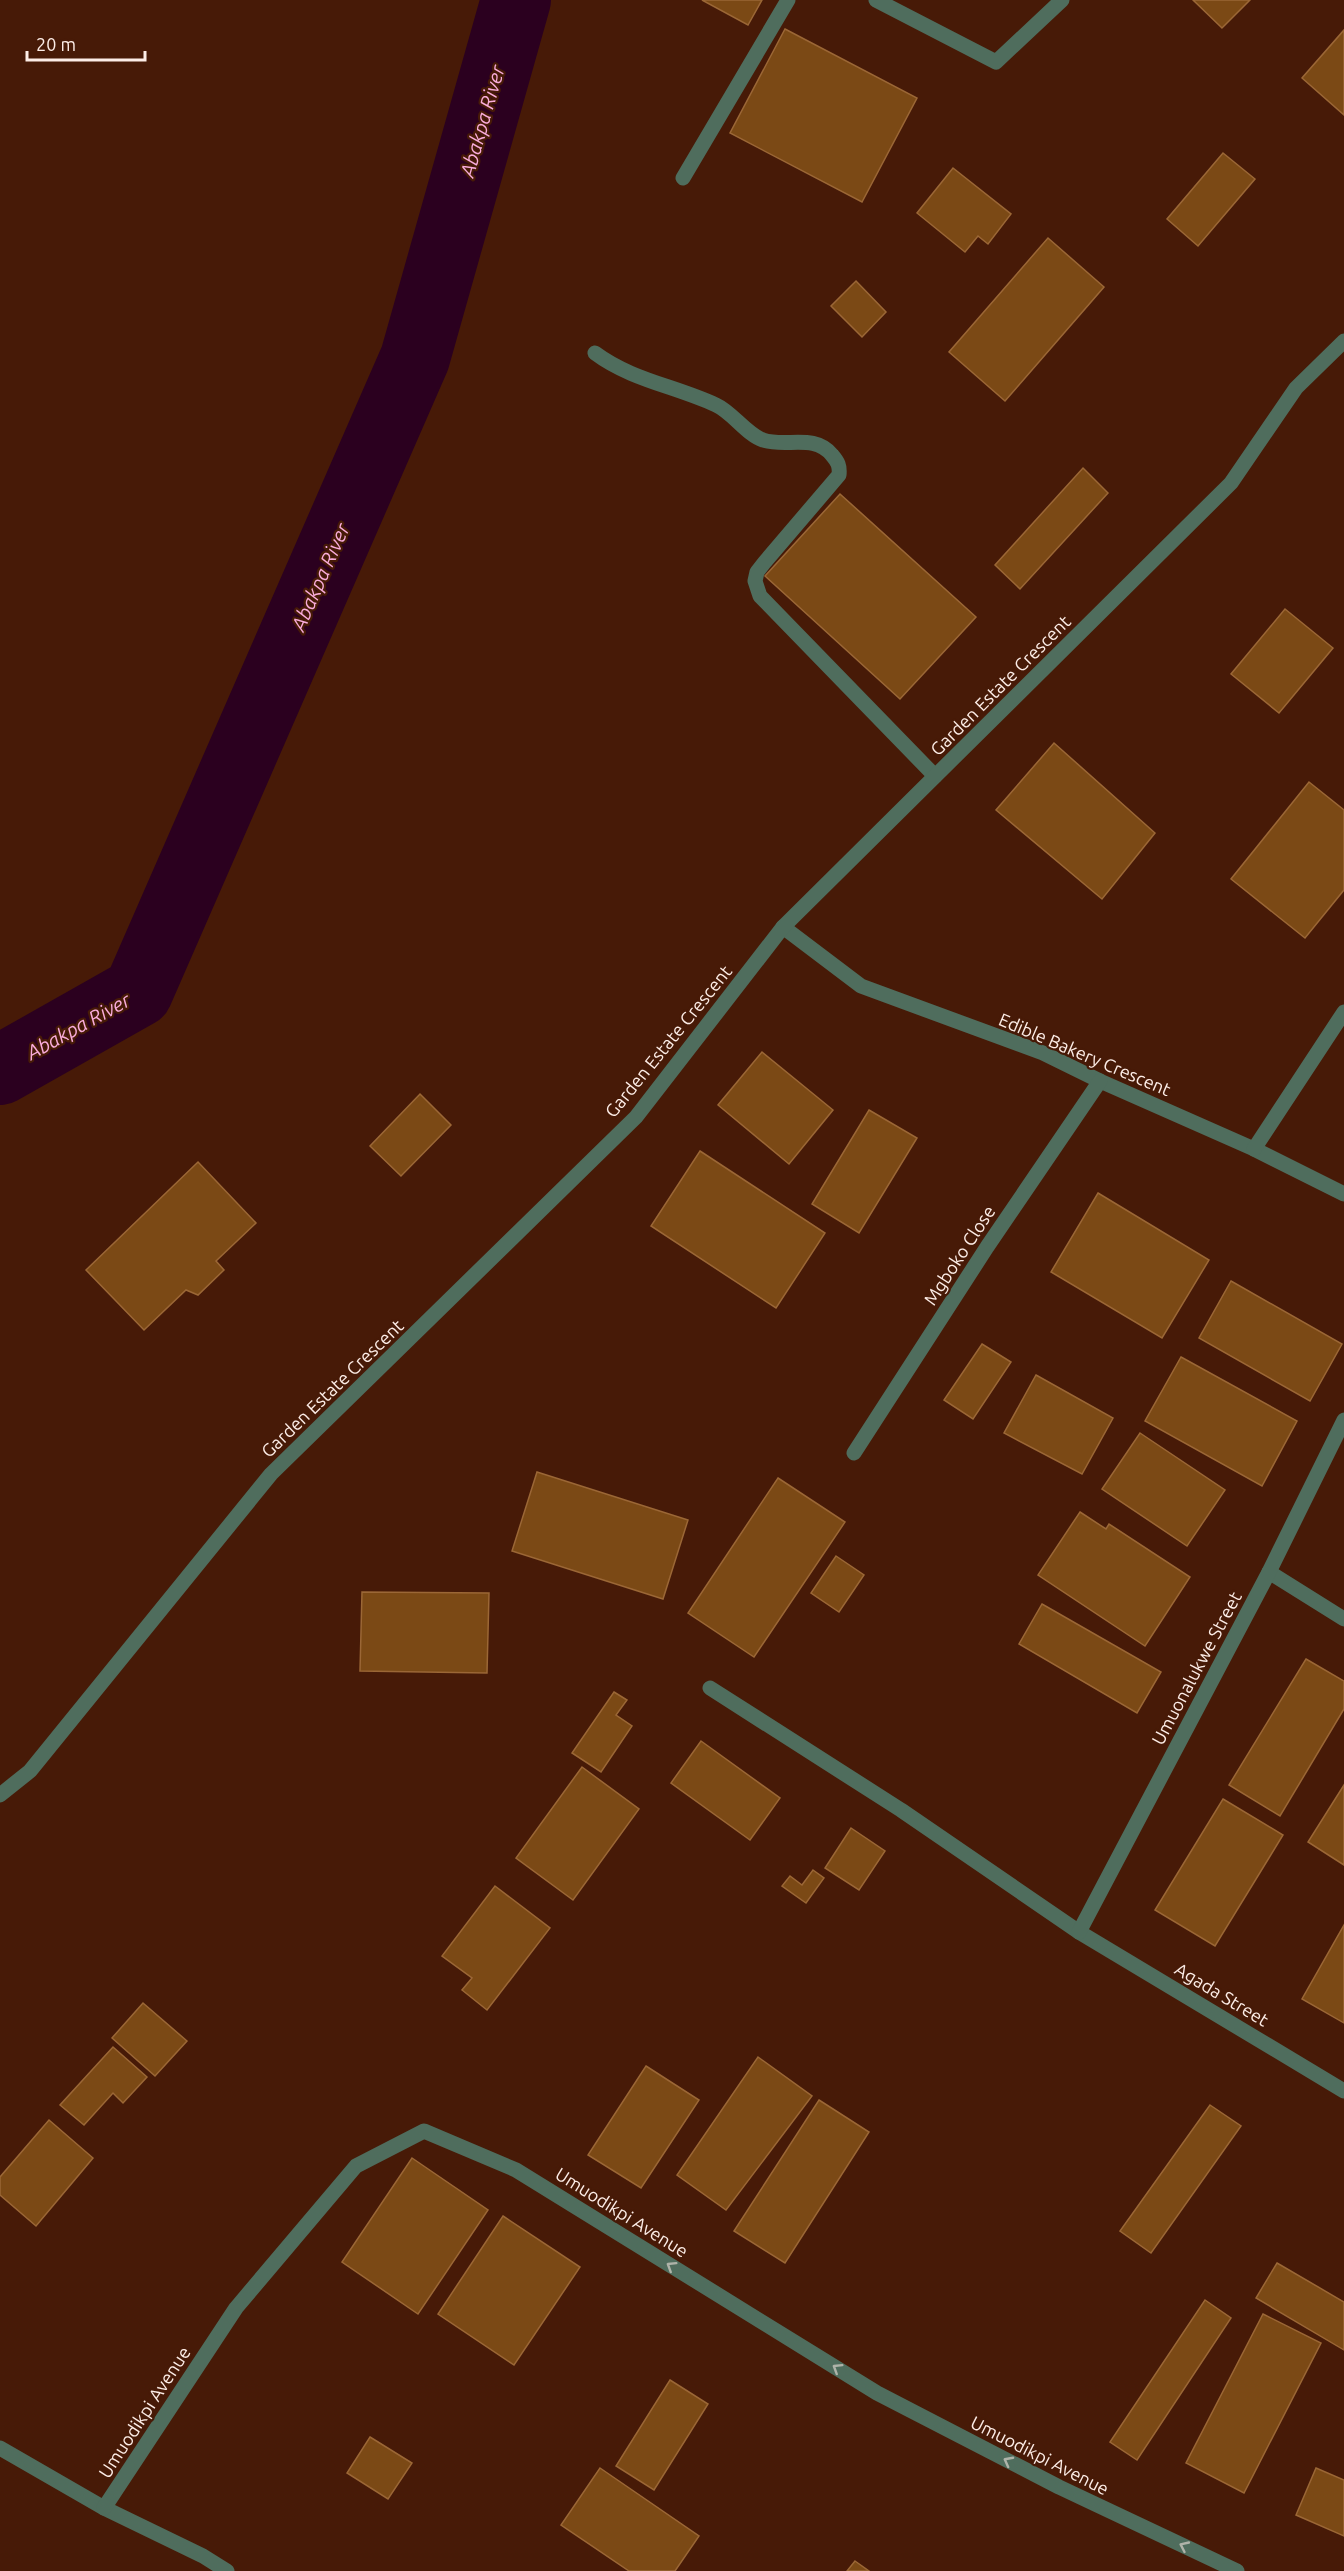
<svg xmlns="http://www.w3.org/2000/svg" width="1344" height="2571" font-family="Ubuntu,sans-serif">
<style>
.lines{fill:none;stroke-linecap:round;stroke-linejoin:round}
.river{stroke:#2b001f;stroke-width:70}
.building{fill:#7b4915;stroke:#9b6736;stroke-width:1.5}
.street{stroke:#4f6d5d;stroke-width:15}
.oneway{stroke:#afb3a9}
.labels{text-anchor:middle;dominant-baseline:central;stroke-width:4.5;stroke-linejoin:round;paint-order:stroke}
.street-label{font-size:18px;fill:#fdede7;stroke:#471a07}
.water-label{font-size:20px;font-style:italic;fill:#f9acdb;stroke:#471a07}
</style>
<rect width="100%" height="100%" fill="#471a07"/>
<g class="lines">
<polyline class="river" points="0,1070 138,992 415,358 516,0"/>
</g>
<g class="building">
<polygon points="702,0 762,0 748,25"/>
<polygon points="1193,0 1250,0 1222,28"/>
<polygon points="785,29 917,98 862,202 730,133"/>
<polygon points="1344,30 1344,115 1302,78"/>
<polygon points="1223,153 1255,179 1198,246 1167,219"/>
<polygon points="953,168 1011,214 988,244 978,236 965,252 917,213"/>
<polygon points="1048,238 1104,287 1005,401 949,352"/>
<polygon points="856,281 886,312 862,337 831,306"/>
<polygon points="1083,468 1108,493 1020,589 995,565"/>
<polygon points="840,494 976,617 900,699 765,576"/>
<polygon points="1285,609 1333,648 1279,713 1231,674"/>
<polygon points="1054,743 1155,833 1102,899 996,810"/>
<polygon points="1309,782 1344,810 1344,890 1305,938 1231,879"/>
<polygon points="762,1052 833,1110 789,1164 718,1105"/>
<polygon points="420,1094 451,1125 401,1176 370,1146"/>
<polygon points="869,1110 917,1138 859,1233 812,1204"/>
<polygon points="700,1151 825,1233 776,1308 651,1226"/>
<polygon points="198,1162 256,1223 216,1261 224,1270 198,1295 186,1290 144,1330 86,1270"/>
<polygon points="1098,1193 1209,1260 1162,1338 1051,1272"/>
<polygon points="1231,1281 1342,1344 1310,1401 1199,1338"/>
<polygon points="982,1344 1011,1362 973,1419 944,1400"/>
<polygon points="1181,1357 1297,1421 1262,1486 1145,1421"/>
<polygon points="1036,1375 1113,1418 1082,1474 1004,1433"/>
<polygon points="1140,1433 1225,1490 1187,1546 1102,1489"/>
<polygon points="537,1472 688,1520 663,1599 512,1551"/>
<polygon points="778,1478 845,1522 754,1657 688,1613"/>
<polygon points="1080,1512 1106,1529 1109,1524 1190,1577 1145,1646 1038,1575"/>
<polygon points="836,1556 864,1575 839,1612 811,1593"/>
<polygon points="362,1592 489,1593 487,1673 360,1671"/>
<polygon points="1042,1604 1161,1672 1137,1713 1019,1644"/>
<polygon points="1306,1659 1344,1681 1344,1709 1280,1816 1229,1785"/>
<polygon points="614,1692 627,1700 616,1715 632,1726 601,1772 572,1753"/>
<polygon points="701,1741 780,1798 750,1840 671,1783"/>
<polygon points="582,1767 639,1809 573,1900 516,1858"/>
<polygon points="1344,1785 1344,1865 1308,1842"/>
<polygon points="1223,1799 1283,1835 1215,1946 1155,1910"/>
<polygon points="851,1828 885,1851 859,1890 825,1868"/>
<polygon points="813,1870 824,1878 806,1903 782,1886 790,1876 802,1885"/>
<polygon points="495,1886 550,1928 487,2010 462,1990 472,1978 442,1956"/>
<polygon points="1344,1925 1344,2023 1302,1999"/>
<polygon points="143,2003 187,2041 155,2076 112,2038"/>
<polygon points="113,2047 147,2077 123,2103 113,2093 84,2125 60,2105"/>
<polygon points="758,2057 812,2096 726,2210 677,2175"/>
<polygon points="646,2066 699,2100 641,2188 588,2155"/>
<polygon points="819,2100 869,2132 785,2263 734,2231"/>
<polygon points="1210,2105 1241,2126 1151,2253 1120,2231"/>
<polygon points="49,2120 93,2158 36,2226 0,2195 0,2177"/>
<polygon points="412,2158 488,2210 418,2314 342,2262"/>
<polygon points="503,2216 580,2267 514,2365 438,2314"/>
<polygon points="1277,2263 1344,2302 1344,2350 1256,2298"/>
<polygon points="1205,2300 1231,2318 1137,2460 1110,2442"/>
<polygon points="1263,2314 1321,2343 1244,2493 1186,2463"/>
<polygon points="670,2380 708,2404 654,2490 616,2466"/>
<polygon points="370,2437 412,2463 388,2499 347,2473"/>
<polygon points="600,2468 699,2536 675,2571 629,2571 561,2525"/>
<polygon points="1316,2468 1344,2480 1344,2536 1296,2515"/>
<polygon points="855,2561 869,2571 847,2571"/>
</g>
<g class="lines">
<g class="street">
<polyline points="876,0 996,62 1062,0"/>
<polyline points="683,178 788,0"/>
<path d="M595 353C631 380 675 386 716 405 732 412 747 435 763 440 786 448 814 433 832 455 838 462 840 466 839 475L764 563 757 572 755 581 760 596 935 776"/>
<polyline points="783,927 861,986 1043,1053 1100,1081 1254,1149 1344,1194"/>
<polyline points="1254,1149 1344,1012"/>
<polyline points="854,1453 987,1247 1100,1081"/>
<polyline points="1269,1572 1344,1619"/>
<polyline points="710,1688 901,1810 1079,1932 1344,2091"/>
<polyline points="0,1795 30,1771 271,1474 636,1117 783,927 1231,483 1296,388 1344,341"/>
<polyline points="1079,1932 1269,1572 1344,1420"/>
<polyline points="0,2448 104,2508 203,2556 227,2571"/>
<polyline points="104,2508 236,2308 356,2166 424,2131 516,2170 877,2393 1059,2487 1237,2571"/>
</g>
</g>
<defs><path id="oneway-chevron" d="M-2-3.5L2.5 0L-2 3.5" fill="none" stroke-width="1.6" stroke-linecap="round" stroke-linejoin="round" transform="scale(1.5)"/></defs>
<g class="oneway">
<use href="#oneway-chevron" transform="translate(671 2266) rotate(-148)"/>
<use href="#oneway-chevron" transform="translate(837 2368) rotate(-148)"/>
<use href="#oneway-chevron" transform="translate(1008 2461) rotate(-152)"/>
<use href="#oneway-chevron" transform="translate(1184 2546) rotate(-155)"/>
</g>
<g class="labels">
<g class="street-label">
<text transform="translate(1000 685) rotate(-45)">Garden Estate Crescent</text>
<text transform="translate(668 1041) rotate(-51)">Garden Estate Crescent</text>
<text transform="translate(1085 1054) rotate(23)">Edible Bakery Crescent</text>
<text transform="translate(959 1255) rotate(-57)">Mgboko Close</text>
<text transform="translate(332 1388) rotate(-44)">Garden Estate Crescent</text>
<text transform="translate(1196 1668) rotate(-62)">Umuonalukwe Street</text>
<text transform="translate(1222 1994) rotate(31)">Agada Street</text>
<text transform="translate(622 2212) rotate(32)">Umuodikpi Avenue</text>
<text transform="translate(144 2412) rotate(-57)">Umuodikpi Avenue</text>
<text transform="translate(1040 2455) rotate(27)">Umuodikpi Avenue</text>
</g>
<g class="water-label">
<text transform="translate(482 121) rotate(-74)">Abakpa River</text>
<text transform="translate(320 577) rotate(-66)">Abakpa River</text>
<text transform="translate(78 1026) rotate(-29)">Abakpa River</text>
</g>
</g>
<path d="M27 51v9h118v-9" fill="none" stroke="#fdede7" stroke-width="3"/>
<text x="36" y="51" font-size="18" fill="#fdede7" stroke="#471a07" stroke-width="4.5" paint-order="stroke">20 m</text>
</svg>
